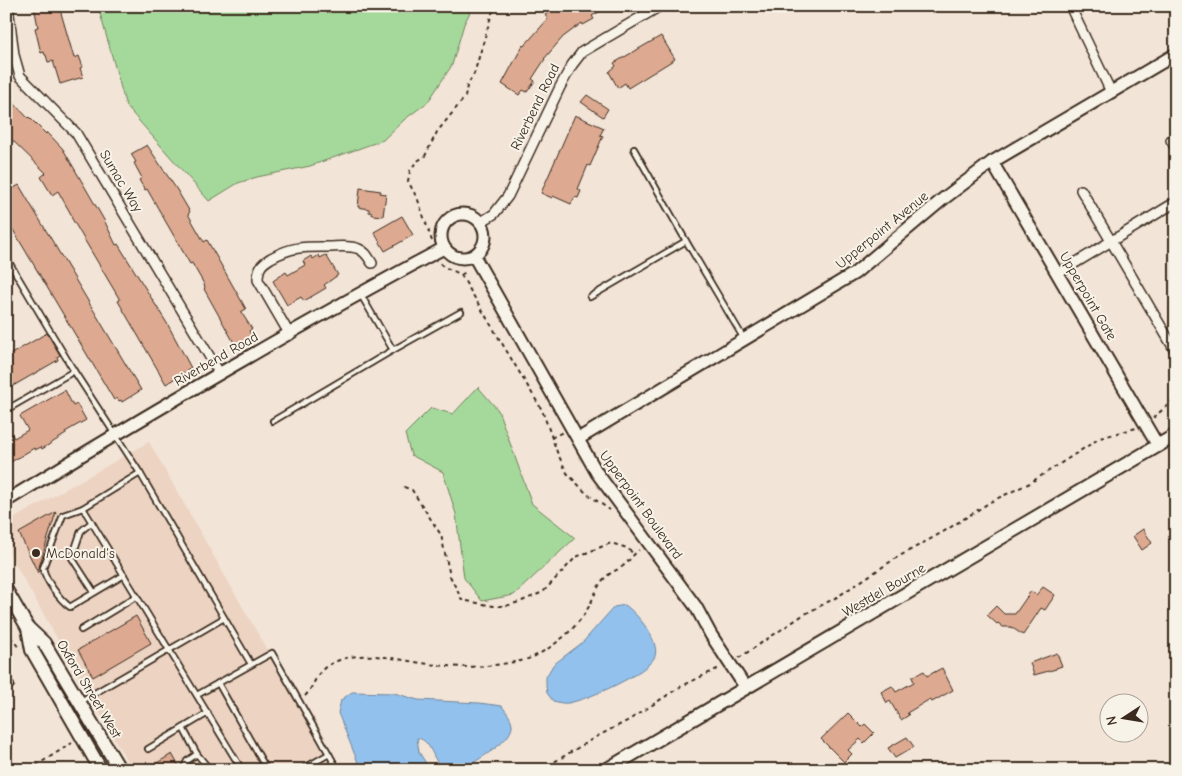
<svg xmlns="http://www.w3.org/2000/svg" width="1182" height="776" font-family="'Comic Neue',sans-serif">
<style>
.built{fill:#ecd3c2}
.green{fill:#a5d99b;stroke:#70825c}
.water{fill:#92c1ed;stroke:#6f859a}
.building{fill:#ddaa91;stroke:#3b2a1e}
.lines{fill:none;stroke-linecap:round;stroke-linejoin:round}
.service-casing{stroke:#3b2a1e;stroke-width:8}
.minor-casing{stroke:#3b2a1e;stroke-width:12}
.tertiary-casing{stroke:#3b2a1e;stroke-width:15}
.secondary-casing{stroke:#3b2a1e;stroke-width:16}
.path{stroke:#3b2a1e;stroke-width:2;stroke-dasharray:4 4;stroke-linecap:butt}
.service{stroke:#f7f3e8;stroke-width:4.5}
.minor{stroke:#f7f3e8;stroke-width:9}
.tertiary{stroke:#f7f3e8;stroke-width:11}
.secondary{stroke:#f7f3e8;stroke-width:12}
.poi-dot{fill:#3b2a1e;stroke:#f7f3e8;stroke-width:2}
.labels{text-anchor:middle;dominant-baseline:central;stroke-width:4;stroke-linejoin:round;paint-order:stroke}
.street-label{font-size:14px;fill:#3b2a1e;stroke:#f7f3e8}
.poi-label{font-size:14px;fill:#3b2a1e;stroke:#f7f3e8;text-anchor:start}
</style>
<rect width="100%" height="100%" fill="#f2e4d7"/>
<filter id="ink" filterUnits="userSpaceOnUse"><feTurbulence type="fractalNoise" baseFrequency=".02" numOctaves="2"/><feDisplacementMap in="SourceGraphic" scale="10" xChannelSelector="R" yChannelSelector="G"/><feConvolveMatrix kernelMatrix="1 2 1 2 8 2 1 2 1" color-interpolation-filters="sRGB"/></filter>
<g filter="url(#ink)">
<polygon class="built" points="149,442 335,770 132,770 6,548 6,523"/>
<g class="green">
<polygon points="98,6 473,6 464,24 452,65 428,102 405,119 383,140 310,166 257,177 238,183 209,201 126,106"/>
<polygon points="478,387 498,410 532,504 575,538 514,595 482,601 464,578 456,514 443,472 411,455 405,434 431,408 453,414"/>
</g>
<g class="water">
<path d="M625 605C637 613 660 641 655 656 649 673 587 700 568 703 563 704 558 702 553 701L547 693 546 686V677L553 665 583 642 614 607Z"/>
<path d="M352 692 394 693 418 700 479 703 502 706C506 712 513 719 512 727 510 741 484 756 473 763 470 765 467 769 464 770 460 771 452 771 448 770 431 766 434 740 417 738L419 752 430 770H361L338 713 341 700Z"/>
</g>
<g class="building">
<polygon points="34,6 59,6 74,58 79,56 83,67 80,68 83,77 60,84 53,61 48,62 46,55 45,55 44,52 41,53 35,28 38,27"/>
<polygon points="550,6 609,6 592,16 594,19 583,25 582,23 563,37 544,59 545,59 532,79 535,81 527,92 523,90 519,95 502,84 523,45 524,46 548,19 545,15 553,10"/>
<polygon points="661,36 675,59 628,88 625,83 618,88 609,72 616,66 614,63"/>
<polygon points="6,95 28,118 29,117 46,134 47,132 63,149 104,220 116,245 118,244 168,325 191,368 166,384 118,301 120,300 71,217 72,216 58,191 52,195 41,177 46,173 6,134"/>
<polygon points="587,95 608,109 603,117 581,102"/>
<polygon points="575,115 604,128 600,135 603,136 590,166 588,165 578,189 581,191 578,198 575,197 571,204 553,196 552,198 541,193"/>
<polygon points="147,145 177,190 190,212 188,214 204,242 207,240 246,309 241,312 252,329 249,331 254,338 237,348 204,289 205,288 204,284 192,263 190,264 147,189 145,190 139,180 142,178 134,163 136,162 131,154"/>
<polygon points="19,185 141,390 122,402 121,400 119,401 117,398 114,400 6,218 6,193"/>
<polygon points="360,188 381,191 380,193 386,194 383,216 372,215 372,213 369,212 369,209 358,207"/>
<polygon points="402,216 413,235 385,251 374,232"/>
<polygon points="319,255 320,258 326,255 338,275 324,285 326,288 304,301 301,297 287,305 273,281 286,272 288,275 305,265 303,261 311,256 313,259"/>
<polygon points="47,333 60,355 57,357 58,360 6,390 6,357"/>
<polygon points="65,390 73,406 77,404 86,420 65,432 66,434 42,449 41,447 35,450 34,448 6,465 6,426 14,438 28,430 20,416"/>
<polygon points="56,512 39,567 38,573 19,533"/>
<polygon points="1143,529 1152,543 1142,550 1133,536"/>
<polygon points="1043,587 1055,595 1045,610 1041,608 1023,635 1011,627 1003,627 998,623 997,624 987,615 996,606 1004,614 1015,614 1031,591 1036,595"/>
<polygon points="136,616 151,643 93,677 78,650"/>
<polygon points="1057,653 1062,666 1056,668 1056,669 1034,675 1030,663"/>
<polygon points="942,668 953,690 932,702 930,699 907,713 909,715 901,720 890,701 887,703 881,692 892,686 896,692 914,682 912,677 924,671 927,676"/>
<polygon points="848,713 862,727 865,724 874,733 864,743 860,739 848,750 852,754 844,762 821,739"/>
<polygon points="907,737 914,747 895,758 888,748"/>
<polygon points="172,754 180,768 179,770 145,770"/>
</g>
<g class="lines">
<defs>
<g id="service">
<polyline points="634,149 686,241 744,339"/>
<polyline points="6,257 74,371 140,473 83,508 242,770"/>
<polyline points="361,295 393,350 461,312"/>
<polyline points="590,297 686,241"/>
<polyline points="6,410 74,371"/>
<polyline points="273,421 393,350"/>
<polyline points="140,473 251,664"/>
<path d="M83 508 63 515 43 568C46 581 59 599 70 607L124 575"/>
<polyline points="92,522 81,531 72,558 94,592"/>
<polyline points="81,630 137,596"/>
<polyline points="218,683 267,770"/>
<polyline points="6,688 11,685"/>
<polyline points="197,695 272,653 338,770"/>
<polyline points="81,701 224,618"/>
<polyline points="183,728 197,754 210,770"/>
<polyline points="148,749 208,713"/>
<polyline points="183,770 187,761 197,754"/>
<polyline points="301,770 329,754"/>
</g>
<g id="minor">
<polyline points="8,6 14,55 20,76 76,133 220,374"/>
<polyline points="1070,6 1111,92"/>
<polyline points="1171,140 1176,148"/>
<polyline points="1081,190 1176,352"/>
<polyline points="481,222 494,214 508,196 560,87 572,65 582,52 660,6"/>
<polyline points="1057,274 1176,202"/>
<path d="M290 335 258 280C258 268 261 264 271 258 293 246 304 247 328 247 337 247 350 245 359 249 366 252 368 257 372 263"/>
</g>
<g id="tertiary">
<polyline points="992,162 1158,446"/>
<circle cx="463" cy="236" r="22"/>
<polyline points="474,256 597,473 696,607 711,635 746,688"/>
<polyline points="578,439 855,273 943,199 992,162 1176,54"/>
<path d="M6 501C150 413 296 327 444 248"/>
</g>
<g id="secondary">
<polyline points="6,590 28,628 44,643 120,770"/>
<polyline points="28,628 32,650 101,770"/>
<polyline points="606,770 1176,435"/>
</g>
</defs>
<use href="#service" class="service-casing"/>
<use href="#minor" class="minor-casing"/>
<use href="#tertiary" class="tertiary-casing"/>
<use href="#secondary" class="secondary-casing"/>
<g class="path">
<polyline points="432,241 418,200 408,181 410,171 416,162 425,156 437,132 465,97 467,86 474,74 492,13 496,6"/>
<path d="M440 263C445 269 454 270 461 275L542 410 557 452 567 473 587 494 610 510"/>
<polyline points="461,275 467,271"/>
<polyline points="1153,418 1176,398"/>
<polyline points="551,438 563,432"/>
<polyline points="404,487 412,490 441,535 450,576 462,600 493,606 506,606 522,601 543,592 576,557 611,543 627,548 634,554"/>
<polyline points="6,630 19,648"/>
<polyline points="739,658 803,615 837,597 896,558 943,532 992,501 1030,483 1100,438 1136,428"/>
<path d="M305 696C314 687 315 674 327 666 355 649 385 657 415 662 446 667 471 669 502 664 514 662 525 661 535 656 555 646 577 628 588 608 593 600 596 589 602 581 610 572 614 572 623 566 629 561 633 555 639 550"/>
<polyline points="29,770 72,743"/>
<polyline points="541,770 594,738 629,720 680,687 719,668"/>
</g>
<use href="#service" class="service"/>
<use href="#minor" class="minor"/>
<use href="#tertiary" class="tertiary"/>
<use href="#secondary" class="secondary"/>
</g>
</g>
<circle class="poi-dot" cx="36" cy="553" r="5"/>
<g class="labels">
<g class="street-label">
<text transform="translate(535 107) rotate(-64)">Riverbend Road</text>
<text transform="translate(121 181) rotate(59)">Sumac Way</text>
<text transform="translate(882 230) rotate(-39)">Upperpoint Avenue</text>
<text transform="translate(1088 296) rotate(60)">Upperpoint Gate</text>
<text transform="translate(216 359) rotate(-30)">Riverbend Road</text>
<text transform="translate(641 505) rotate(54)">Upperpoint Boulevard</text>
<text transform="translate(884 590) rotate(-30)">Westdel Bourne</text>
<text transform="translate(89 689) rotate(59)">Oxford Street West</text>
</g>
<g class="poi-label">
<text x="46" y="553">McDonald's</text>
</g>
</g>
<rect width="1182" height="776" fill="none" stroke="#f7f3e8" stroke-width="25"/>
<rect x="12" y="12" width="1157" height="751" fill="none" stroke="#3b2a1e" stroke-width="2" filter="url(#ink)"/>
<g transform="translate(1124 718) rotate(258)"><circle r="24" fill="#f7f3e8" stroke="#aca397"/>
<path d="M0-4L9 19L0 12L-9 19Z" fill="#3b2a1e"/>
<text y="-8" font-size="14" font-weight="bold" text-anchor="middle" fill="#3b2a1e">N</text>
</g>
</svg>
